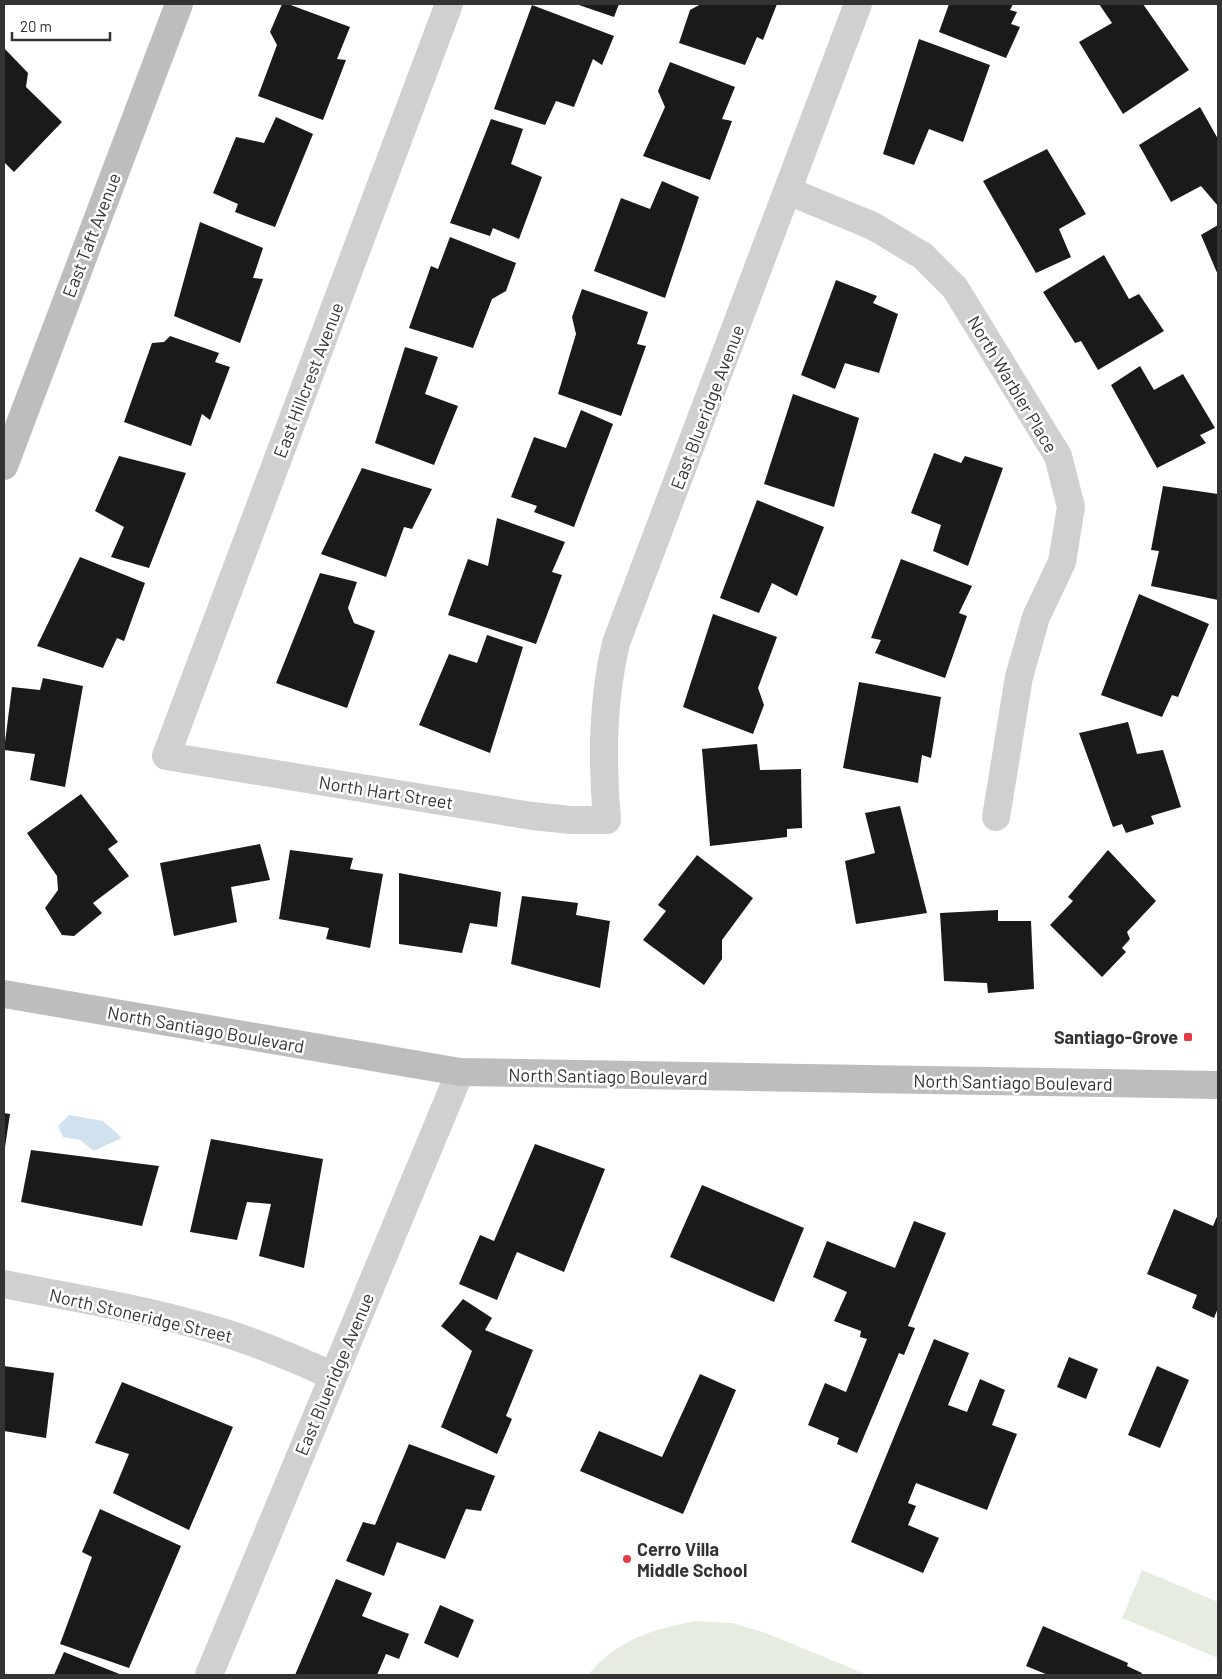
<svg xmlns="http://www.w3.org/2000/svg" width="1222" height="1679" font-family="Barlow,sans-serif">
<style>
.green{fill:#e6ecdf}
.water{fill:#cfe2ee}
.building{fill:#1a1a1a}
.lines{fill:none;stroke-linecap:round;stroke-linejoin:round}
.minor{stroke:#d0d0d0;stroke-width:28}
.secondary{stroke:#bdbdbd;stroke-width:28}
.poi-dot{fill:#e63946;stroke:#fff;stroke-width:2}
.labels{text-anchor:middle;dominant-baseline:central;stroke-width:5;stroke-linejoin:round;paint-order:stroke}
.street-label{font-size:18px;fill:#333;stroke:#fff}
.poi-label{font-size:18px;font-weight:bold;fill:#333;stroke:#fff;text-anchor:end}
</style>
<rect width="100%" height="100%" fill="#fff"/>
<g class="green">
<polygon points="1142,1570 1218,1602 1218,1658 1122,1618"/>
<path d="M696 1621 733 1623 768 1634 868 1675H588C616 1640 653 1629 696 1621Z"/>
</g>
<polygon class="water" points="69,1115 103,1121 122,1138 94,1151 80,1140 63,1137 58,1126"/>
<g class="building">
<polygon points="282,4 288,4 350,27 337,59 346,60 323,120 258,96 277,45 270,32"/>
<polygon points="576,4 619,4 614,17"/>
<polygon points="701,4 777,4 763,40 757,37 745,65 679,43 690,10"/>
<polygon points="949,4 1013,4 1010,10 1017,12 1011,24 1020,27 1006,58 939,32"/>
<polygon points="1099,4 1143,4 1189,70 1123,114 1079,42 1112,23"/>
<polygon points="532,5 614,36 602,65 593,59 574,107 556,101 545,125 494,109"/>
<polygon points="919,39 990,65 963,142 929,129 914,165 883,154"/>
<polygon points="4,48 28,73 26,87 62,122 14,172 4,162"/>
<polygon points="670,62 735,87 722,119 732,121 710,180 643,156 665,107 658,91"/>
<polygon points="1200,107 1218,139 1218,206 1201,186 1171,202 1139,145"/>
<polygon points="276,117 313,134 275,227 235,212 238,204 213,193 236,137 264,143"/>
<polygon points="491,119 523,129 511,164 542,177 519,239 493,228 490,236 450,223"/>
<polygon points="1047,149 1086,214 1059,229 1071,257 1036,273 983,181"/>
<polygon points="662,181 699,197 665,298 594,271 621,198 650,209"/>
<polygon points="200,222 263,248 253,278 263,279 240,343 174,316"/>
<polygon points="1218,225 1218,275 1201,235"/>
<polygon points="450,237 516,263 506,291 492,299 473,348 409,328 431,266 438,269"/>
<polygon points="1104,255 1129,299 1139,294 1164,331 1098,370 1081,341 1075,343 1043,292"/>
<polygon points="836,280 877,296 873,303 898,314 879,373 845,363 835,389 801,375"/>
<polygon points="582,289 648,312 637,344 646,346 621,416 558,394 576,334 572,317"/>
<polygon points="170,336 219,353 215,362 230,367 210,420 202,414 191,446 124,422 152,343 164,342"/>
<polygon points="405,347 438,357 425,394 458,406 434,465 375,443"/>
<polygon points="1140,366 1154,390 1183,374 1215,428 1200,435 1206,443 1157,468 1111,385"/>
<polygon points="793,394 859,418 834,507 764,484"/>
<polygon points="581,410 613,424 574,527 534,512 537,506 511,497 534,437 566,448"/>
<polygon points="934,453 961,463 965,456 1003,468 968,566 933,551 941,525 911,513"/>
<polygon points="119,456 186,473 149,568 111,557 124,527 95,511"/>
<polygon points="362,468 432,489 412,529 404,527 386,577 321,554"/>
<polygon points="1163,486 1218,494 1218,600 1151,586 1159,551 1151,550"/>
<polygon points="757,500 824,527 797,596 772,583 759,613 720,598"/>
<polygon points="497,518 565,542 552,572 562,575 536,644 448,615 468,559 488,566"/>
<polygon points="80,557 145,583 124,641 117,638 103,668 37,646"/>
<polygon points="901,559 972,586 959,613 967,616 945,678 875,653 881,640 871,638"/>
<polygon points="320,573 357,582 348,608 354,623 375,631 347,708 276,683"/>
<polygon points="1139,594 1209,624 1178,697 1172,695 1162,717 1101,695"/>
<polygon points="713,614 777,637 758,688 764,705 753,734 683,707"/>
<polygon points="487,635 523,647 490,753 419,725 449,654 477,663"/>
<polygon points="43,678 83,686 65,787 30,780 35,754 4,750 12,687 40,690"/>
<polygon points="859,682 941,697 931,758 922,755 918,783 843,768"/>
<polygon points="1128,722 1137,754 1163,750 1181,807 1151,816 1154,824 1126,833 1122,824 1113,827 1079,733"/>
<polygon points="757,744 760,770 801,769 802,828 787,829 787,837 710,846 702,749"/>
<polygon points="81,794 118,842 108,849 129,876 93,903 102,913 74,936 62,935 45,908 58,890 57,876 27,833"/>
<polygon points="900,806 927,913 856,924 845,861 875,853 865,813"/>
<polygon points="260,844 270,880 231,887 237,922 174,936 160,863"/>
<polygon points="290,850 353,858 350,869 383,874 370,948 326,939 329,928 279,919"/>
<polygon points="1108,850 1156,901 1127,932 1130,939 1122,948 1126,952 1102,977 1050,925 1073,901 1068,897"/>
<polygon points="697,855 753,898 722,940 722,959 704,985 643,940 666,911 658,905"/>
<polygon points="399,873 501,892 497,927 470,923 462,953 399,944"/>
<polygon points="522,896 578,903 576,915 610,921 600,988 511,964"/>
<polygon points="998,910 998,921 1031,921 1034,989 988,993 987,983 944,981 940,913"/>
<polygon points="4,1113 10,1114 5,1147 4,1147"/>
<polygon points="211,1139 323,1159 304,1268 259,1256 271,1204 247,1202 237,1240 190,1232"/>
<polygon points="535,1144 605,1169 564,1272 517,1252 497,1300 459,1284 480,1235 494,1241"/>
<polygon points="31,1150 159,1166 142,1226 21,1202"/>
<polygon points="702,1185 804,1228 774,1302 670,1257"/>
<polygon points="1174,1209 1213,1226 1218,1214 1218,1308 1214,1318 1192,1308 1197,1295 1147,1274"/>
<polygon points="914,1221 946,1233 908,1326 915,1328 904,1355 899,1353 857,1453 837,1444 839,1438 808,1425 825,1383 846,1392 867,1339 860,1337 861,1331 834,1321 847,1292 813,1277 827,1241 895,1268"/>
<polygon points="463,1299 492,1318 485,1330 533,1350 506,1416 512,1419 497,1454 441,1427 472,1351 441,1326"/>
<polygon points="934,1339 969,1353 948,1405 967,1412 980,1379 1005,1390 992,1425 1017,1434 987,1510 916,1483 908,1503 916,1506 908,1525 939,1538 923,1573 851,1542"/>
<polygon points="1069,1357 1098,1369 1086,1399 1057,1387"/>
<polygon points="4,1366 54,1373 46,1438 4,1431"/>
<polygon points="1157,1366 1189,1380 1160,1448 1128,1435"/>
<polygon points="700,1374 736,1390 683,1514 580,1471 599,1431 662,1457"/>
<polygon points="122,1382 233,1427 189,1530 113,1493 129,1454 95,1443"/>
<polygon points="409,1444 495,1476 481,1511 466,1509 445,1559 397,1542 384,1576 346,1561 363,1522 375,1525"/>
<polygon points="100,1509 181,1546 129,1668 60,1644 92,1557 82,1552"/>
<polygon points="336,1579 372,1593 362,1616 409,1634 399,1659 386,1654 377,1675 295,1675"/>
<polygon points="440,1605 474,1620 458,1658 424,1643"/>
<polygon points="1043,1626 1128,1663 1127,1666 1142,1673 1141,1675 1048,1675 1026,1666"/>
<polygon points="64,1652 122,1675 54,1675"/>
</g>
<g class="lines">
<g class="minor">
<path d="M449 4 166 756 532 816 571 820H607C602 759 602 703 616 643L858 4"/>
<polyline points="788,191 873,226 923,256 955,288 1058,456 1071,507 1062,562 1036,617 1019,677 996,817"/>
<path d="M4 1284C72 1298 142 1308 208 1328 251 1340 292 1357 333 1376"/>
<polyline points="209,1675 460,1072"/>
</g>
<g class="secondary">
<polyline points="4,466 179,4"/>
<polyline points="4,994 460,1072 1218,1085"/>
</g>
</g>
<g class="poi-dot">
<rect x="1183" y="1032" width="10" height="10" rx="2.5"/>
<circle cx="627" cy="1559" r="5"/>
</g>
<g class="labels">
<g class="street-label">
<text transform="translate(91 235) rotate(-69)">East Taft Avenue</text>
<text transform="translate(308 380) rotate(-69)">East Hillcrest Avenue</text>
<text transform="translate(1013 384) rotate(59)">North Warbler Place</text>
<text transform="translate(707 407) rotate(-69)">East Blueridge Avenue</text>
<text transform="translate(386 792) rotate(9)">North Hart Street</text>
<text transform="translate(206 1029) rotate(10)">North Santiago Boulevard</text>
<text transform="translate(608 1076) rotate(1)">North Santiago Boulevard</text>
<text transform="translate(1013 1082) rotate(1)">North Santiago Boulevard</text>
<text transform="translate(141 1315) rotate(13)">North Stoneridge Street</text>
<text transform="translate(334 1374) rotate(-67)">East Blueridge Avenue</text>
</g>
<g class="poi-label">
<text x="1178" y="1037">Santiago-Grove</text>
<text x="637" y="1549" text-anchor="start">Cerro Villa<tspan x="637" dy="21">Middle School</tspan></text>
</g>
</g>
<rect width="1222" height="1679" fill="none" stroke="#333333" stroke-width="10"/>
<path d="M12 32v8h98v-8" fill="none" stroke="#333333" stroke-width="2.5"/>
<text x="20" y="32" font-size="15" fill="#333333" stroke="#ffffff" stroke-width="4" paint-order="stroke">20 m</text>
</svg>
